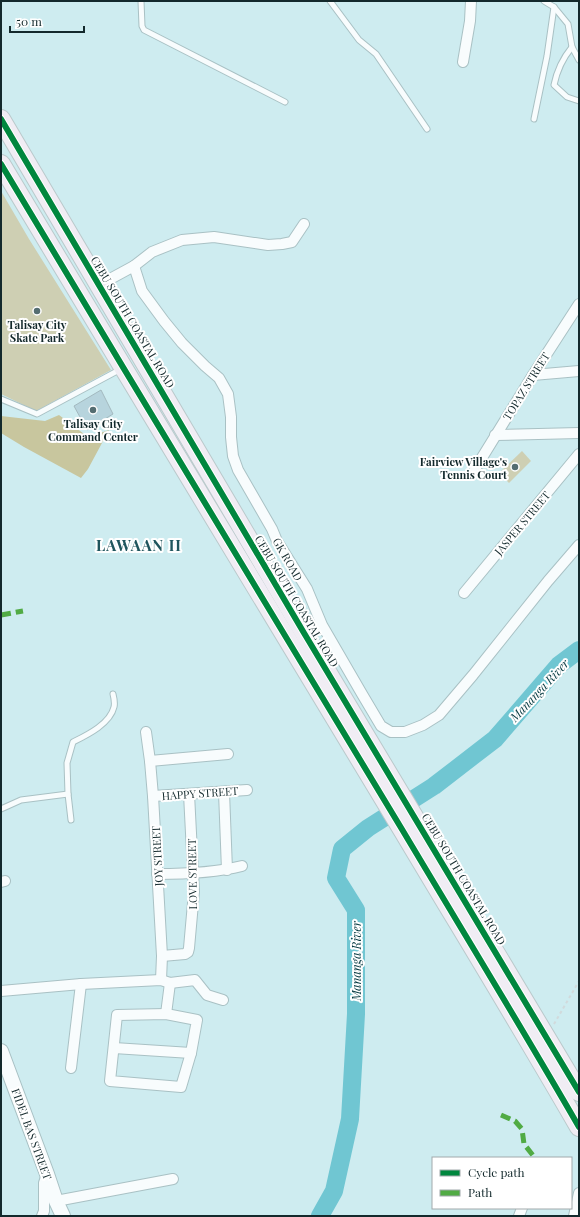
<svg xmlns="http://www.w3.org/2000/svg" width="580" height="1217" font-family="'Playfair Display',serif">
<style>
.green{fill:#cecfb3}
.forest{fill:#c8c69e}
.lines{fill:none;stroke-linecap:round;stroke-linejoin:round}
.river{stroke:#70c6d2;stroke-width:18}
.building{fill:#b7d4dd;stroke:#a3b9bf}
.lane-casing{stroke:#a9c1c4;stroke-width:7}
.street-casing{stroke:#a9c1c4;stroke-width:12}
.secondary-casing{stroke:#a9c1c4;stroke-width:16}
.highway-casing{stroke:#bac9cb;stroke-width:20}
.path{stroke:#d1dadc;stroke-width:2;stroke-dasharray:3 3;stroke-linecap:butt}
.lane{stroke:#f8fcfd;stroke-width:5}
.street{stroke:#f8fcfd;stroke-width:10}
.secondary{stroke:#f8fcfd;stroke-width:14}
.highway{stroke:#f0edf4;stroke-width:18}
.quiet{stroke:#51ab44;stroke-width:5;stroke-dasharray:10 5;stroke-linecap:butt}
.cycleway-casing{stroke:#fff;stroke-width:8}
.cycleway{stroke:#00873e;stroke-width:6}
.poi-dot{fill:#546d71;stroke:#fff;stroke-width:1.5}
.labels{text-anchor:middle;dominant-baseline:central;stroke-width:4;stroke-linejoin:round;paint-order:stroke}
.street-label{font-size:11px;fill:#13292c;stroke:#fff}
.poi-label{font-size:11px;font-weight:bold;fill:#13292c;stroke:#fff}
.water-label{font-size:12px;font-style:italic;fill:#043940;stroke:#fff}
.district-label{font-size:15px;font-weight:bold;letter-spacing:1px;fill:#1f555d;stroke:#fff}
</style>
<rect width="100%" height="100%" fill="#ceecf0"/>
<g class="green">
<polygon points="1,191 29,239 111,370 36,411 1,394"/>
<polygon points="522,451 531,461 509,483 499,473"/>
</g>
<polygon class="forest" points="59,415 88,437 109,430 88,469 81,478 24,447 1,433 1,416 45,421"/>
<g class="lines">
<polyline class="river" points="320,1216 334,1191 350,1119 356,1014 356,910 336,878 342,849 368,828 434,786 495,739 559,665 579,650"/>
</g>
<polygon class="building" points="101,390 113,414 87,430 74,406"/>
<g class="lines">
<defs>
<g id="lane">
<polyline points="141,1 142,26 144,30 285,102"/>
<polyline points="330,1 359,40 376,54 427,129"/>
<polyline points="544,1 554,7 568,24 572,47 579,60"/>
<path d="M572 47C563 58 557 70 554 85L567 97 579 101"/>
<polyline points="534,119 547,56 554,7"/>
<polyline points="1,399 37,414 121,369"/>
<polyline points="1,809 21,800 68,794"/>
<path d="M71 820 68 794 67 763 73 742C87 735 110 724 114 707 115 703 114 698 113 694"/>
</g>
<g id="street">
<polyline points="463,62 470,21 471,1"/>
<polyline points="134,266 152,252 182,240 214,237 268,245 282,244 292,242 304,224"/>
<polyline points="99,285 134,266 142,291 164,321 182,343 205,366 219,378 228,394 231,417 231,437 233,456 238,470 272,529 277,541 307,589 322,625 362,694 381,726 391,732 405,732 423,725 439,715 473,675 548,581 579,545"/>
<polyline points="533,375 579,371"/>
<polyline points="495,435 579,433"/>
<polyline points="475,469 533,375 579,304"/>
<polyline points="464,593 579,454"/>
<polyline points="146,732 150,761 153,796 162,956 161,980"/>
<polyline points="150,761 228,754"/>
<polyline points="224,792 227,870"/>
<polyline points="153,796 247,790"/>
<path d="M157 874C186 874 214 873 242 866"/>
<polyline points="1,882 5,881"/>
<polyline points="162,956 185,954 188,952 189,948 194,892 189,794"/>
<polyline points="1,991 81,984 161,980 170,983 195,980 207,995 223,1000"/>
<polygon points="166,1014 197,1020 191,1053 181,1087 110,1081 117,1015"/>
<polyline points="166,1014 170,983"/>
<polyline points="114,1048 191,1053"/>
<polyline points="71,1068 81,984"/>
<polyline points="56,1201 173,1179"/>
<polyline points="42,1216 44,1211 44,1183 47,1174"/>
<polyline points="519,1216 522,1208"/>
<polyline points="574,1216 579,1193"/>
</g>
<polyline id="secondary" points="1,1051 47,1174 56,1201 63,1216"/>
<g id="highway">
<polyline points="1,119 304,633 579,1092"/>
<path d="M1 164C134 387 270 609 403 831 462 930 522 1028 579 1127"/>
</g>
</defs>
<use href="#lane" class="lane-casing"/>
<use href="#street" class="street-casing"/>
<use href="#secondary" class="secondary-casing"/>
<use href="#highway" class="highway-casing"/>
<g class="path">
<polyline points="1,254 1,255"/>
<polyline points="554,1024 579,981"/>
</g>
<use href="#lane" class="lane"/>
<use href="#street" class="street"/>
<use href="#secondary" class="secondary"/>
<use href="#highway" class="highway"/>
<g class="quiet">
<polyline points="1,615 23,611"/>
<polyline points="501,1115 515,1121 522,1129 524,1144 535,1158"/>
</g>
<defs>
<g id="cycleway">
<polyline points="1,119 304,633 579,1092"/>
<path d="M1 164C134 387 270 609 403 831 462 930 522 1028 579 1127"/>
</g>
</defs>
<use href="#cycleway" class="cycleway-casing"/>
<use href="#cycleway" class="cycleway"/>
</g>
<g class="poi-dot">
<circle cx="37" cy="311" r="4"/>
<circle cx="93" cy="410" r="4"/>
<circle cx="515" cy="467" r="4"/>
</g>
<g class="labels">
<g class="street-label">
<text transform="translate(133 322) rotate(59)">CEBU SOUTH COASTAL ROAD</text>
<text transform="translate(526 386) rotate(-58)">TOPAZ STREET</text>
<text transform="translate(522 523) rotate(-50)">JASPER STREET</text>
<text transform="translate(288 559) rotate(60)">GK ROAD</text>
<text transform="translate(297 601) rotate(59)">CEBU SOUTH COASTAL ROAD</text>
<text transform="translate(200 793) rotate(-4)">HAPPY STREET</text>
<text transform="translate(157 856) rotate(-93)">JOY STREET</text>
<text transform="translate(192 874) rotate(-91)">LOVE STREET</text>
<text transform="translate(464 879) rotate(59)">CEBU SOUTH COASTAL ROAD</text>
<text transform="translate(32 1134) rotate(70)">FIDEL BAS STREET</text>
</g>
<g class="poi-label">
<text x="37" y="324">Talisay City<tspan x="37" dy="13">Skate Park</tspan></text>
<text x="93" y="423">Talisay City<tspan x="93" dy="13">Command Center</tspan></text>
<text x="507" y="461" text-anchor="end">Fairview Village's<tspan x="507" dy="13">Tennis Court</tspan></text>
</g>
<g class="water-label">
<text transform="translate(539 690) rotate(-47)">Mananga River</text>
<text transform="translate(356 961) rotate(-90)">Mananga River</text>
</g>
<g class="district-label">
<text x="139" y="545">LAWAAN II</text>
</g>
</g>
<rect width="580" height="1217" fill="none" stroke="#13292c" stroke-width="4"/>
<rect x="432" y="1157" width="140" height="52" fill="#ffffff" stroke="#a1a9ab"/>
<rect x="440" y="1170" width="20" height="6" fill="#00873e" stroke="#a1a9ab"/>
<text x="468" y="1177" font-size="12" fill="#13292c">Cycle path</text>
<rect x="440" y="1190" width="20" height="6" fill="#51ab44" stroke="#a1a9ab"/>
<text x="468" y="1197" font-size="12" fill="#13292c">Path</text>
<path d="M10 26v6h74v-6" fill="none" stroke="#13292c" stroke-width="2"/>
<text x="16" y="26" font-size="12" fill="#13292c" stroke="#ffffff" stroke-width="3" paint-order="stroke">50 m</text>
</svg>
